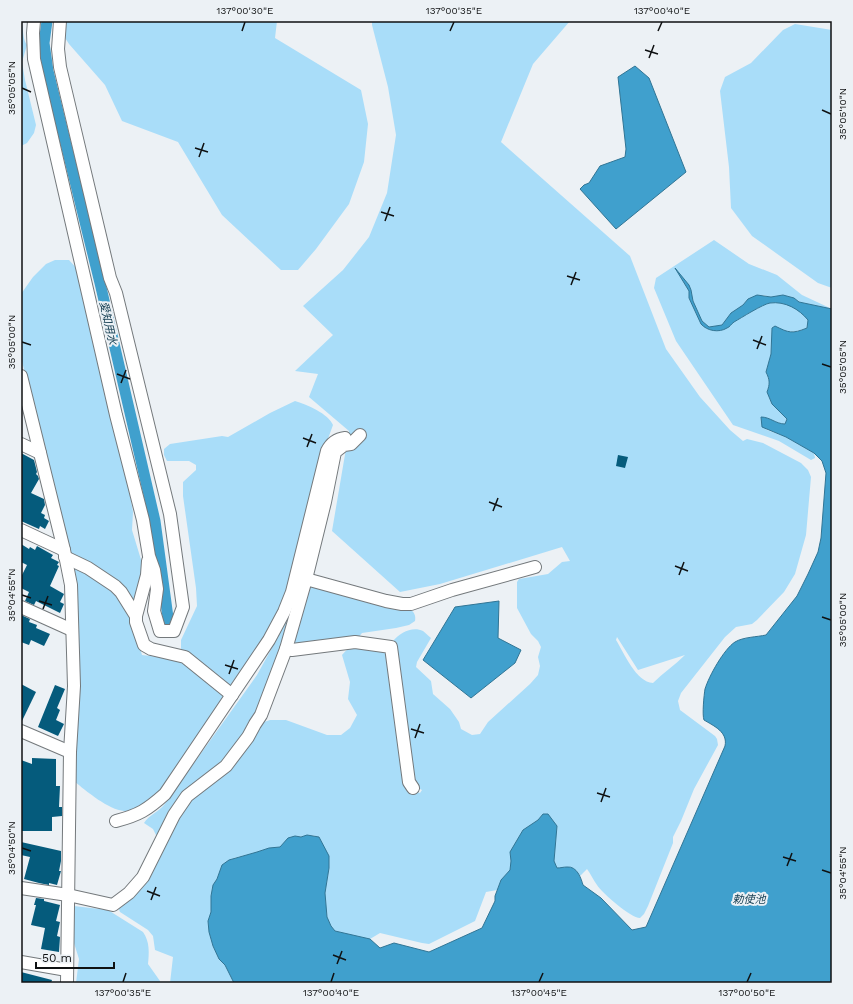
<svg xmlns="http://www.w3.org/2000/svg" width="853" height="1004" font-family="'Work Sans','Noto Sans JP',sans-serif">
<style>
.green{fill:#a9ddf9;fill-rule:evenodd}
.water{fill:#40a0cd;stroke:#317595}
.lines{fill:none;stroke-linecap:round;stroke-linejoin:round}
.canal{stroke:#40a0cd;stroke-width:11}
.building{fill:#055b7c}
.minor-casing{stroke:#74797c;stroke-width:14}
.minor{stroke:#fff;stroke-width:12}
.ticks{fill:none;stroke:#0f1112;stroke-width:1.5}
.labels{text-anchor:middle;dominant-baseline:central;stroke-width:4;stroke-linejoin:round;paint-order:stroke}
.water-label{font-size:11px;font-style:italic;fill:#174054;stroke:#ecf1f5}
.neatline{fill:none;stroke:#0f1112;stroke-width:1.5}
.ticks-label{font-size:10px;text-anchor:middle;fill:#0f1112}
</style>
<rect width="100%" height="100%" fill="#ecf1f5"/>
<g class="green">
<path d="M21 21C24 29 22 38 27 45L22 62 25 80 36 125 34 133 27 143 21 146Z"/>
<polygon points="56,21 277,21 275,38 361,90 368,124 364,162 349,204 316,249 298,270 281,270 222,215 178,142 122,121 105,85 69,44 56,24"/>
<path d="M372 21H570L533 64 501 142 630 256 666 349 700 397 730 430 743 441 747 439 763 443 801 463 808 470 811 477 806 535 795 574 784 592 757 620 752 624 736 627 725 637 681 693 678 701 680 710 715 736 717 739 718 745 694 789 681 821 673 837V843L648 906 644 914 640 918C631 918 602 893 597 885 593 880 591 874 587 869L580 876 574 869 557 868 554 861 557 826 543 814 538 820 523 830 517 841 510 852 511 861 510 870 501 880 497 890 486 892 475 921 429 944 422 943 380 933 370 939 363 938 335 931 331 926 327 917 325 893 329 868 319 837C308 833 305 838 295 836L280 847 269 848 257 852 234 858 222 865 217 879 213 885 211 896V912L208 921 209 932 213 946 219 959 225 965 234 983H170L173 957 155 950 153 936 148 930 120 912 118 907 183 809 248 741 264 722 270 720H286L327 735H341L350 728 357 715 348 699 350 682 342 655C344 653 345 651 347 650 355 646 380 650 389 652L411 790 420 793 422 790 416 787 411 781 393 641C400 633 412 626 423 631 426 633 428 636 431 638L417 662 416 667 431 681 433 694 450 709 459 722 461 729 472 735 480 734 488 722 530 684 538 675 540 666 538 657 541 647 538 641 531 634 517 608V582L519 579 548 574 562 562 570 561 562 547 440 584 400 592 332 531 349 431 309 397 318 374 295 371 333 335 303 306 343 270 369 237 387 193 396 135 388 87 372 25ZM617 637 638 670 685 655C675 665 663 673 653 683 636 682 624 653 616 640Z"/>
<polygon points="795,24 832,30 832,288 818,283 752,236 731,208 729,167 720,91 725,77 751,63 783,30"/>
<path d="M714 240 749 264 777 275 802 295 832 309 799 302 794 298 783 295 771 297 763 295 748 299 743 305 731 313 722 325 709 327 702 321 693 301 691 290 689 285 678 272 689 291V298L701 324C707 331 719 333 727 328 730 327 731 324 734 322 741 318 763 304 770 303 786 301 799 309 809 320L807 328C792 333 789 333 775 326L772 328 771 354 766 372C770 380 770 384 767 392L772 404 787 418 786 424C776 424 770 417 761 418V422L767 430 786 437 814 453 815 458 811 460 779 441 733 425 676 341 654 288 656 278Z"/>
<polygon points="55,260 69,260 80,272 124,461 133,512 132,530 142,563 143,570 134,609 69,556 21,357 21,294 33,277 46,264"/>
<path d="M295 401C306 404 329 414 333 425L321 458 287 592 272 626 229 687 181 650V640L197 606 196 588 183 496V482L196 470V465L189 461H167L164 455V449L170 444 222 436 228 437 270 413Z"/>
<path d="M70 562 93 574 124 601 126 611 132 622 142 655 176 659 186 663 224 694 223 699C210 720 195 740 181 760 173 770 167 783 158 792 149 801 137 812 124 811 109 810 86 791 74 781Z"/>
<path d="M303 581 270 686 244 737 157 837 153 829 144 823C149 815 158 812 164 805L257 675 284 626 293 602Z"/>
<path d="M316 584 409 608C414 612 416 615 415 621L409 625 396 628 362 633 357 639 292 646 308 587Z"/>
<path d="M74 906 108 910 143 932C150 942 149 953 148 964L160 981V983H76L79 959 74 943 73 917Z"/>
</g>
<g class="water">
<polygon points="635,66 649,78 686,172 616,229 580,189 584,185 589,183 600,166 625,157 626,149 618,77"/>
<path d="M675 268 689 285 691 290 693 301 702 321 709 327 722 325 731 313 743 305 748 299 757 295 771 297 783 295 794 298 799 302 832 309V983H234L225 965 219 959 213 946 209 932 208 921 211 912V896L213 885 217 879 222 865 229 860 257 852 269 848 280 847 288 838 295 836 301 837 307 835 319 837 329 856V868L325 893 327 917 331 926 335 931 370 939 380 948 394 943 429 952 482 928 495 901V896L501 880 510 870 511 861 510 852 523 830 538 820 543 814H548L557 826 554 861 557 868C561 868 563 867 567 867 577 866 581 878 583 885L601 898 632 930 646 927 725 746C728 732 714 726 704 720 702 715 704 695 705 689 709 676 724 649 735 642 743 637 757 637 766 635L797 596 808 574 818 552 821 538 826 473 822 461 814 453 786 437 762 427 761 417C770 417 776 424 785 424L787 419 772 404 767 392C770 384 770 380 766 372L771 354 772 328 775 326C789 333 792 334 807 328L808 320C799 309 785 301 770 303 763 304 741 318 734 322 731 324 730 327 727 328 719 333 707 331 701 324L689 298V291Z"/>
<polygon points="499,601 498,638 521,650 515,663 471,698 423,660 455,607"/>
</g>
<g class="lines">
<polyline class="canal" points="47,21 44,43 48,71 100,283 155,521 169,625"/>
</g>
<g class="building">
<polygon points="21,453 34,460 37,472 36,474 38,476 39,479 31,493 44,499 45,505 41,513 45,515 44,518 49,521 45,529 40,526 39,529 21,521"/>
<polygon points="618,455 628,457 625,468 616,466"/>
<polygon points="21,544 29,549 30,547 35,550 37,546 53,555 51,558 59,562 57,565 59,566 50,586 64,594 60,602 64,604 60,613 36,601 34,605 25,601 29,592 21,588 21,577 27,565 21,562"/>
<polygon points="21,615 30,619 29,622 37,625 36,628 50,634 44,646 31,640 29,645 21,642"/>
<polygon points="21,684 36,692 21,723"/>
<polygon points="55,685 65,689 57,708 60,710 56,720 64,724 58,736 38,727"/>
<polygon points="32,758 56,759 56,786 60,786 59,807 62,807 62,816 52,817 52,831 21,831 21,760 32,764"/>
<polygon points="21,842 61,851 61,861 59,871 61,871 57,885 49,883 49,885 39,883 24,879 30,857 21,855"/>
<polygon points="36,898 44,899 44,901 60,905 56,921 60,922 57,936 60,937 59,952 41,949 45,928 31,925 36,905 34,905"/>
<polygon points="21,972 52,980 51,983 21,983"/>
</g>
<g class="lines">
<defs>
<g id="minor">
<polyline points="34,21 33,33 34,59 116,415 143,520 149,556 154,570 157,589 154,611 160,631 174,631 183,607 170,514 116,293 110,278 60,67 58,49 60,21"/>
<polyline points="21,376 64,550 71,585 74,686 70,752 67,983"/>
<polyline points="21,444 40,453"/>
<polyline points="21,530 64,550"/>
<polyline points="65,557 88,568 115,586 121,592 136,616 136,622 144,645 151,649 185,657 232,695"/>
<polyline points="306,579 386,601 402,604 411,604 452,590 535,567"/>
<polyline points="21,607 72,630"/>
<polyline points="136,616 147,575 148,561"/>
<polyline points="286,649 292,650 355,642 391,647 409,782 413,788"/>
<polyline points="21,731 70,752"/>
<path d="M116 821C139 815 147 810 165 794L269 640 284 612 292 592 327 451C331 443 337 439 345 438"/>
<polyline points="21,888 68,895 113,905 129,893 143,877 174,815 187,796 226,766 248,737 255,724 261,715 286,649 306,579 325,502 335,452 344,445 351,444 360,435"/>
<polyline points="21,962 67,970"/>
</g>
</defs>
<use href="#minor" class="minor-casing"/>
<use href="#minor" class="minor"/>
</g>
<path class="ticks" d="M242 31 245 22M450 31 454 22M658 31 662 22M645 50 658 54M649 58 654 45M22 88 31 92M822 110 831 114M195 148 208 152M199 157 204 143M381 212 394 216M385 221 390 207M567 276 580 280M571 285 576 272M753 340 766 345M22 342 31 345M757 349 762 336M822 364 831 367M117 374 130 379M121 383 126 370M303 438 316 443M307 447 312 434M489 502 502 507M493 511 498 498M675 566 688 571M679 575 684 562M22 595 31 598M39 601 52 605M43 609 48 596M822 617 831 620M225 665 238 669M229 674 234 660M411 729 424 733M415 738 420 724M597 793 610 797M601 802 606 788M22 848 31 851M783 857 796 861M787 866 792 853M822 870 831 873M147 891 160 896M151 900 156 887M333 955 346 960M337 964 342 951M123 982 126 973M331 982 334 973M539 982 543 973M747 982 751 973"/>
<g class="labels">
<g class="water-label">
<text transform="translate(108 323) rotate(77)">愛知用水</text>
<text x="749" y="899">勅使池</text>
</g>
</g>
<rect width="853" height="1004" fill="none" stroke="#ecf1f5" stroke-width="44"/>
<path d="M36 962v6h78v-6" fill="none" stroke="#0f1112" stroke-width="2"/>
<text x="42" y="962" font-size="12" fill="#0f1112" stroke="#ecf1f5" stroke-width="3" paint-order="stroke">50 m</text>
<rect x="22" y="22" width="809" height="960" class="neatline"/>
<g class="ticks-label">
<text x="245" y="14">137°00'30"E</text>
<text x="454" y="14">137°00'35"E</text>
<text x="662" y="14">137°00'40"E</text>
<text transform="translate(11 88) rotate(-90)" y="4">35°05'05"N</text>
<text transform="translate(842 114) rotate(-90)" y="4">35°05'10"N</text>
<text transform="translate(11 342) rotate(-90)" y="4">35°05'00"N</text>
<text transform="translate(842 367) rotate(-90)" y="4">35°05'05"N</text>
<text transform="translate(11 595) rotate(-90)" y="4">35°04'55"N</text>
<text transform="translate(842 620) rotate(-90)" y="4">35°05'00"N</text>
<text transform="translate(11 848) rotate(-90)" y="4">35°04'50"N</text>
<text transform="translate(842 873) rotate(-90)" y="4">35°04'55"N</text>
<text x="123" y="996">137°00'35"E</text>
<text x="331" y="996">137°00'40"E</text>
<text x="539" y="996">137°00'45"E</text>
<text x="747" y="996">137°00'50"E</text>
</g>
</svg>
